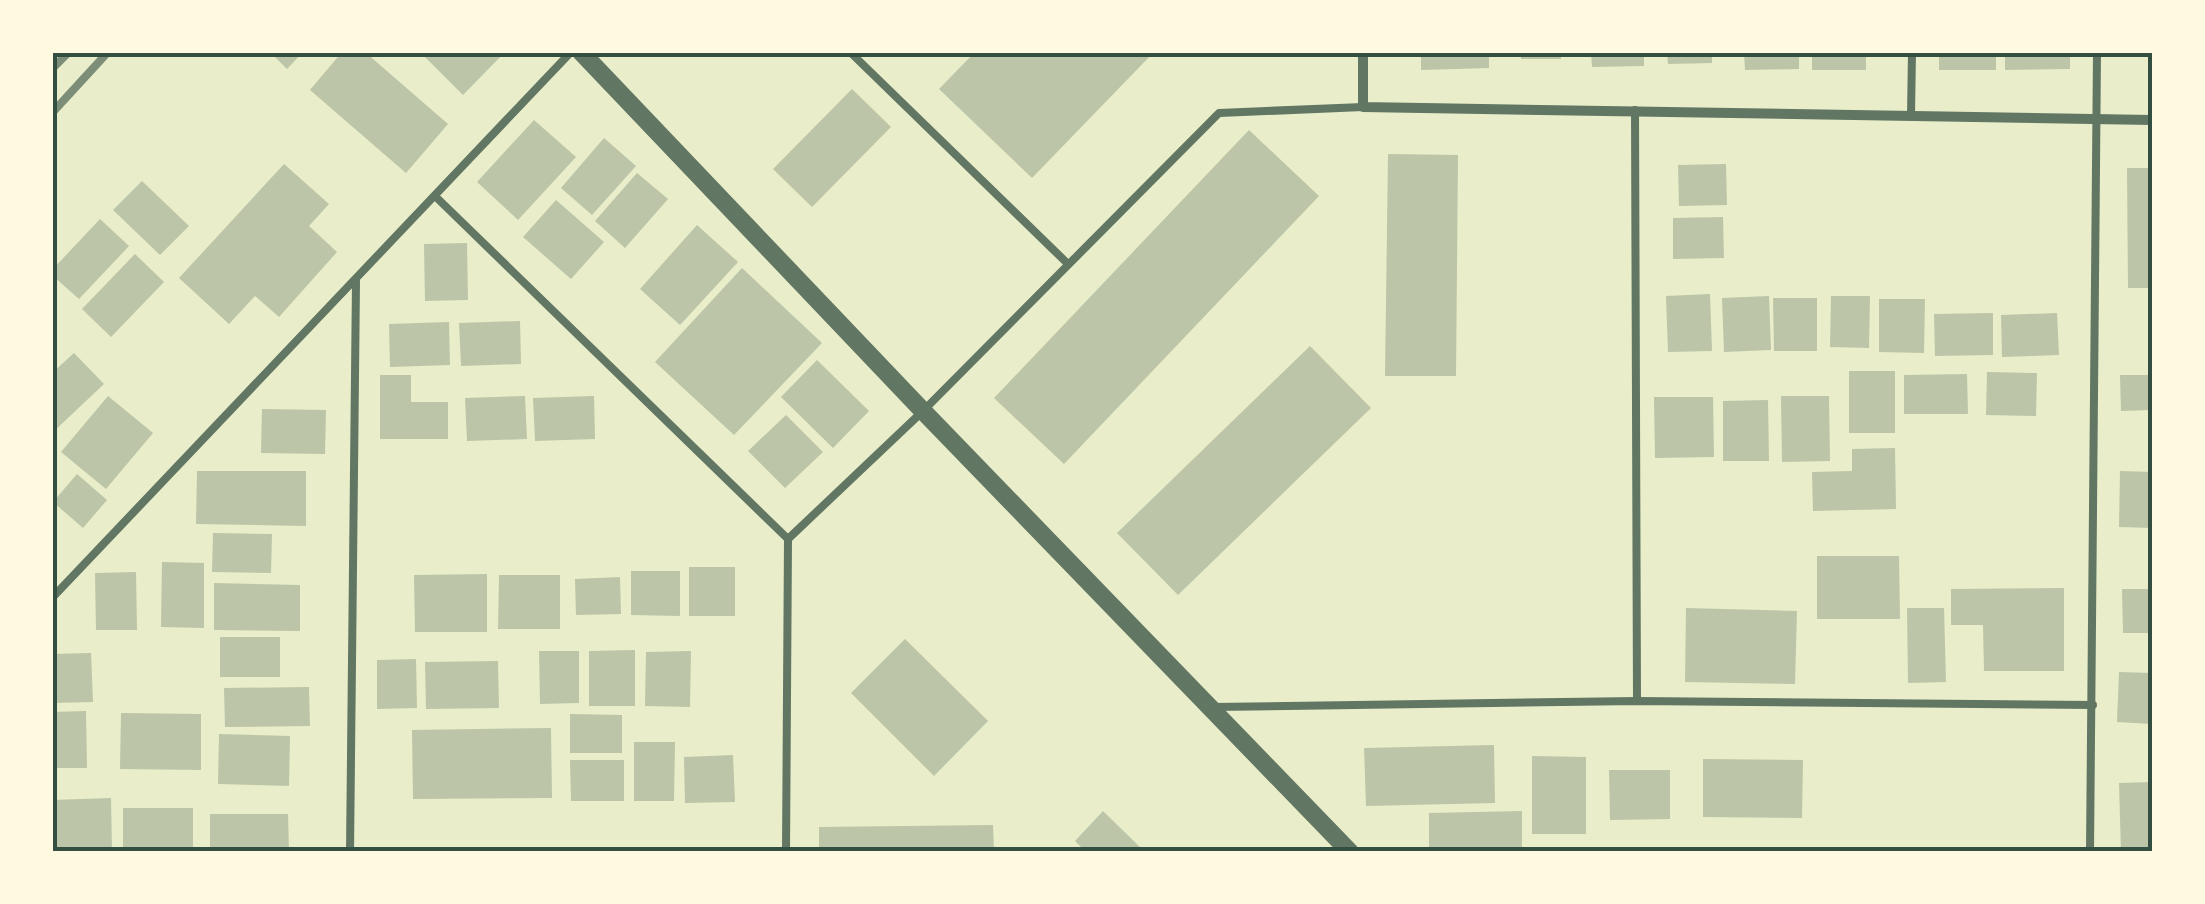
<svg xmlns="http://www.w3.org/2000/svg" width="2205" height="904" font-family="'Titillium Web',sans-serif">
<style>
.building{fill:#bcc5a7}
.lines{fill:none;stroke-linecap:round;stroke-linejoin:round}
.service{stroke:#617663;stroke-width:8}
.minor{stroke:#617663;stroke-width:10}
.tertiary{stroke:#617663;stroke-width:18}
.rail{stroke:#7c8e77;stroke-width:8}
.neatline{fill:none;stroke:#344e41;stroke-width:4}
</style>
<rect width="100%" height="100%" fill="#e9edc9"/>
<g class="building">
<polygon points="270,52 303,52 287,69"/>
<polygon points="342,52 365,52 448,124 406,173 310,90"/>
<polygon points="420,52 505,52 463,95"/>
<polygon points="975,52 1154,52 1032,178 939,89"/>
<polygon points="1421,52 1489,52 1489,68 1421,70"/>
<rect x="1521" y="52" width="40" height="7"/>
<polygon points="1591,52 1644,52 1644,66 1592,67"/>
<polygon points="1667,52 1712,52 1712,63 1668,64"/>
<polygon points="1744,52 1799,52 1799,69 1745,70"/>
<rect x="1812" y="52" width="54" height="18"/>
<rect x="1939" y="52" width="57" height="18"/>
<polygon points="2005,52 2070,52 2070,69 2005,70"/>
<polygon points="852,89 891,127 812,207 773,169"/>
<polygon points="534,120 576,157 518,220 477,182"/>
<polygon points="1249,130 1319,196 1064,464 994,398"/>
<polygon points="604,138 636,166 592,215 561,188"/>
<polygon points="1388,154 1458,155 1456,376 1385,376"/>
<polygon points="284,164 329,204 309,226 337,252 279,317 255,296 229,324 179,278"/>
<polygon points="1726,164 1727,205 1679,206 1678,165"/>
<polygon points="2127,168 2152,168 2152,288 2128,288"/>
<polygon points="637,173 668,199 625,248 595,221"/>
<polygon points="142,181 189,226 160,255 113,210"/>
<polygon points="556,200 604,242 571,279 523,237"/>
<polygon points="1723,217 1724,258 1673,259 1673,218"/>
<polygon points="100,219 129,246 79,299 52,275 52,270"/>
<polygon points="697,225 738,262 680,325 640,289"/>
<polygon points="467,243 468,300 425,301 424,244"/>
<polygon points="135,254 164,282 111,337 82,309"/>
<polygon points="742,268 822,343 734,435 655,362"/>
<polygon points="1710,294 1712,351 1668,352 1666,296"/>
<polygon points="1769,296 1771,350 1724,352 1722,298"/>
<polygon points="1831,296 1870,296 1869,348 1830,347"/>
<polygon points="1773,298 1817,298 1817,351 1774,351"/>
<polygon points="1879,299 1925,299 1924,353 1879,352"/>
<polygon points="1993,313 1993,355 1935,356 1934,314"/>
<polygon points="2057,313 2059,355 2002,357 2001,315"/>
<polygon points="520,321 521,364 461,366 459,323"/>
<polygon points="449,322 450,365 390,367 389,324"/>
<polygon points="1310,346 1371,408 1178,595 1117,533"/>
<polygon points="74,353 104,384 52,433 52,373"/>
<polygon points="817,360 869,411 833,448 781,397"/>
<rect x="1849" y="371" width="46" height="62"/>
<polygon points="1987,372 2037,373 2036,416 1986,415"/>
<polygon points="1967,374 1968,414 1904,414 1904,375"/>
<polygon points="380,375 411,375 411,402 448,402 448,439 380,439"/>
<polygon points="2120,375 2152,375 2152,410 2121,411"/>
<polygon points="108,396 153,433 106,489 61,452"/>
<polygon points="525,396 527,439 467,441 465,398"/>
<polygon points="594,396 595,439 535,441 533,398"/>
<polygon points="1781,396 1829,396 1830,461 1782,462"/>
<polygon points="1654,397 1713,397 1714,457 1655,458"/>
<polygon points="1768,400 1769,461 1723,461 1723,401"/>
<polygon points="262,409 326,410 325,454 261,453"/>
<polygon points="786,415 823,452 785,488 748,451"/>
<polygon points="1895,448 1896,509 1813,511 1812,472 1852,471 1852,449"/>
<polygon points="197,471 306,471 306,526 196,524"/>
<polygon points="2120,471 2152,472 2152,528 2119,527"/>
<polygon points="77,474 107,500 83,528 53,502"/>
<polygon points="213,533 272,534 271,573 212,572"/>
<polygon points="1817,556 1899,556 1900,619 1817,619"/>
<polygon points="162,562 204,563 204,628 161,627"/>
<rect x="689" y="567" width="46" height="49"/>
<polygon points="631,571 680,571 680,616 631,615"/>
<polygon points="136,572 137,630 96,630 95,573"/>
<polygon points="487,574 487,632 415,632 414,575"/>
<polygon points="499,575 560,575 560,629 498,629"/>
<polygon points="620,577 621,614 576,615 575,579"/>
<polygon points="214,583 300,585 300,631 214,630"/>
<polygon points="2064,588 2064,671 1984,671 1983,625 1951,625 1951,589"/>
<polygon points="2122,589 2152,589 2152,633 2123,633"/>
<polygon points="1686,608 1797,611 1795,684 1685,682"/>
<polygon points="1907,608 1944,608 1946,682 1908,683"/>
<rect x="220" y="637" width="60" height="40"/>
<polygon points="905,639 988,721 934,776 851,693"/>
<polygon points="635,650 635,706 589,706 589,651"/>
<polygon points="539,651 579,651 579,703 540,704"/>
<polygon points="691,651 690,707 645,706 646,652"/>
<polygon points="91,653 93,702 52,703 52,654"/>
<polygon points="416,659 417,708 377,709 377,660"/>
<polygon points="498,661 499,708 426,709 425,662"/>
<polygon points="2119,672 2152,673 2152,724 2117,722"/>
<polygon points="309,687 310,726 225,727 224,688"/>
<polygon points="86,711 87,768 52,768 52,712"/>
<polygon points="121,713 201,714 201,770 120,769"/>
<polygon points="570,714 622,715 622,753 570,753"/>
<polygon points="551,728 552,798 413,799 412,730"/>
<polygon points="219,734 290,736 289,786 218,784"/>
<polygon points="634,742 675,742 674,801 634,801"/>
<polygon points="1494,745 1495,803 1366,806 1364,748"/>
<polygon points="733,755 735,802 685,803 684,757"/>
<polygon points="1532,756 1586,757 1586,834 1532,834"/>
<polygon points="1703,759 1803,760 1802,818 1703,817"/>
<polygon points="570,760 624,760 624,801 571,801"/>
<polygon points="1609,770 1670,770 1670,819 1610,820"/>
<polygon points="2152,782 2152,852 2121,852 2119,783"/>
<polygon points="111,798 112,852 52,852 52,800"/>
<rect x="123" y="808" width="70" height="44"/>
<polygon points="1103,811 1145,852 1086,852 1075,841"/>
<polygon points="1522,811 1522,852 1429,852 1429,813"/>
<polygon points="210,814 288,814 289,852 210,852"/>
<polygon points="993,825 994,852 819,852 819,827"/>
</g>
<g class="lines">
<g class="service">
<polyline points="850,52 1068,264"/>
<polyline points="1635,110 1637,701"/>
<polyline points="1911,115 1912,52"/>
<polyline points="436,197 788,539 786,852"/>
<polyline points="788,539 923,411 1219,113 1363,107"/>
<polyline points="52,598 571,52"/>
<polyline points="1213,707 1637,701 2093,705"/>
<polyline points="350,852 356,281"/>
<polyline points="2090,852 2097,52"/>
</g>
<polyline class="minor" points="1363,52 1363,107 2152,120"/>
<polyline class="tertiary" points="581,52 923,411 1350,852"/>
<g class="rail">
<polyline points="52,69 69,52"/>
<polyline points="52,113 108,52"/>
</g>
</g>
<rect width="2205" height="904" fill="none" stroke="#fefae0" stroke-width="110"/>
<rect x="55" y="55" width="2095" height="794" class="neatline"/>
</svg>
